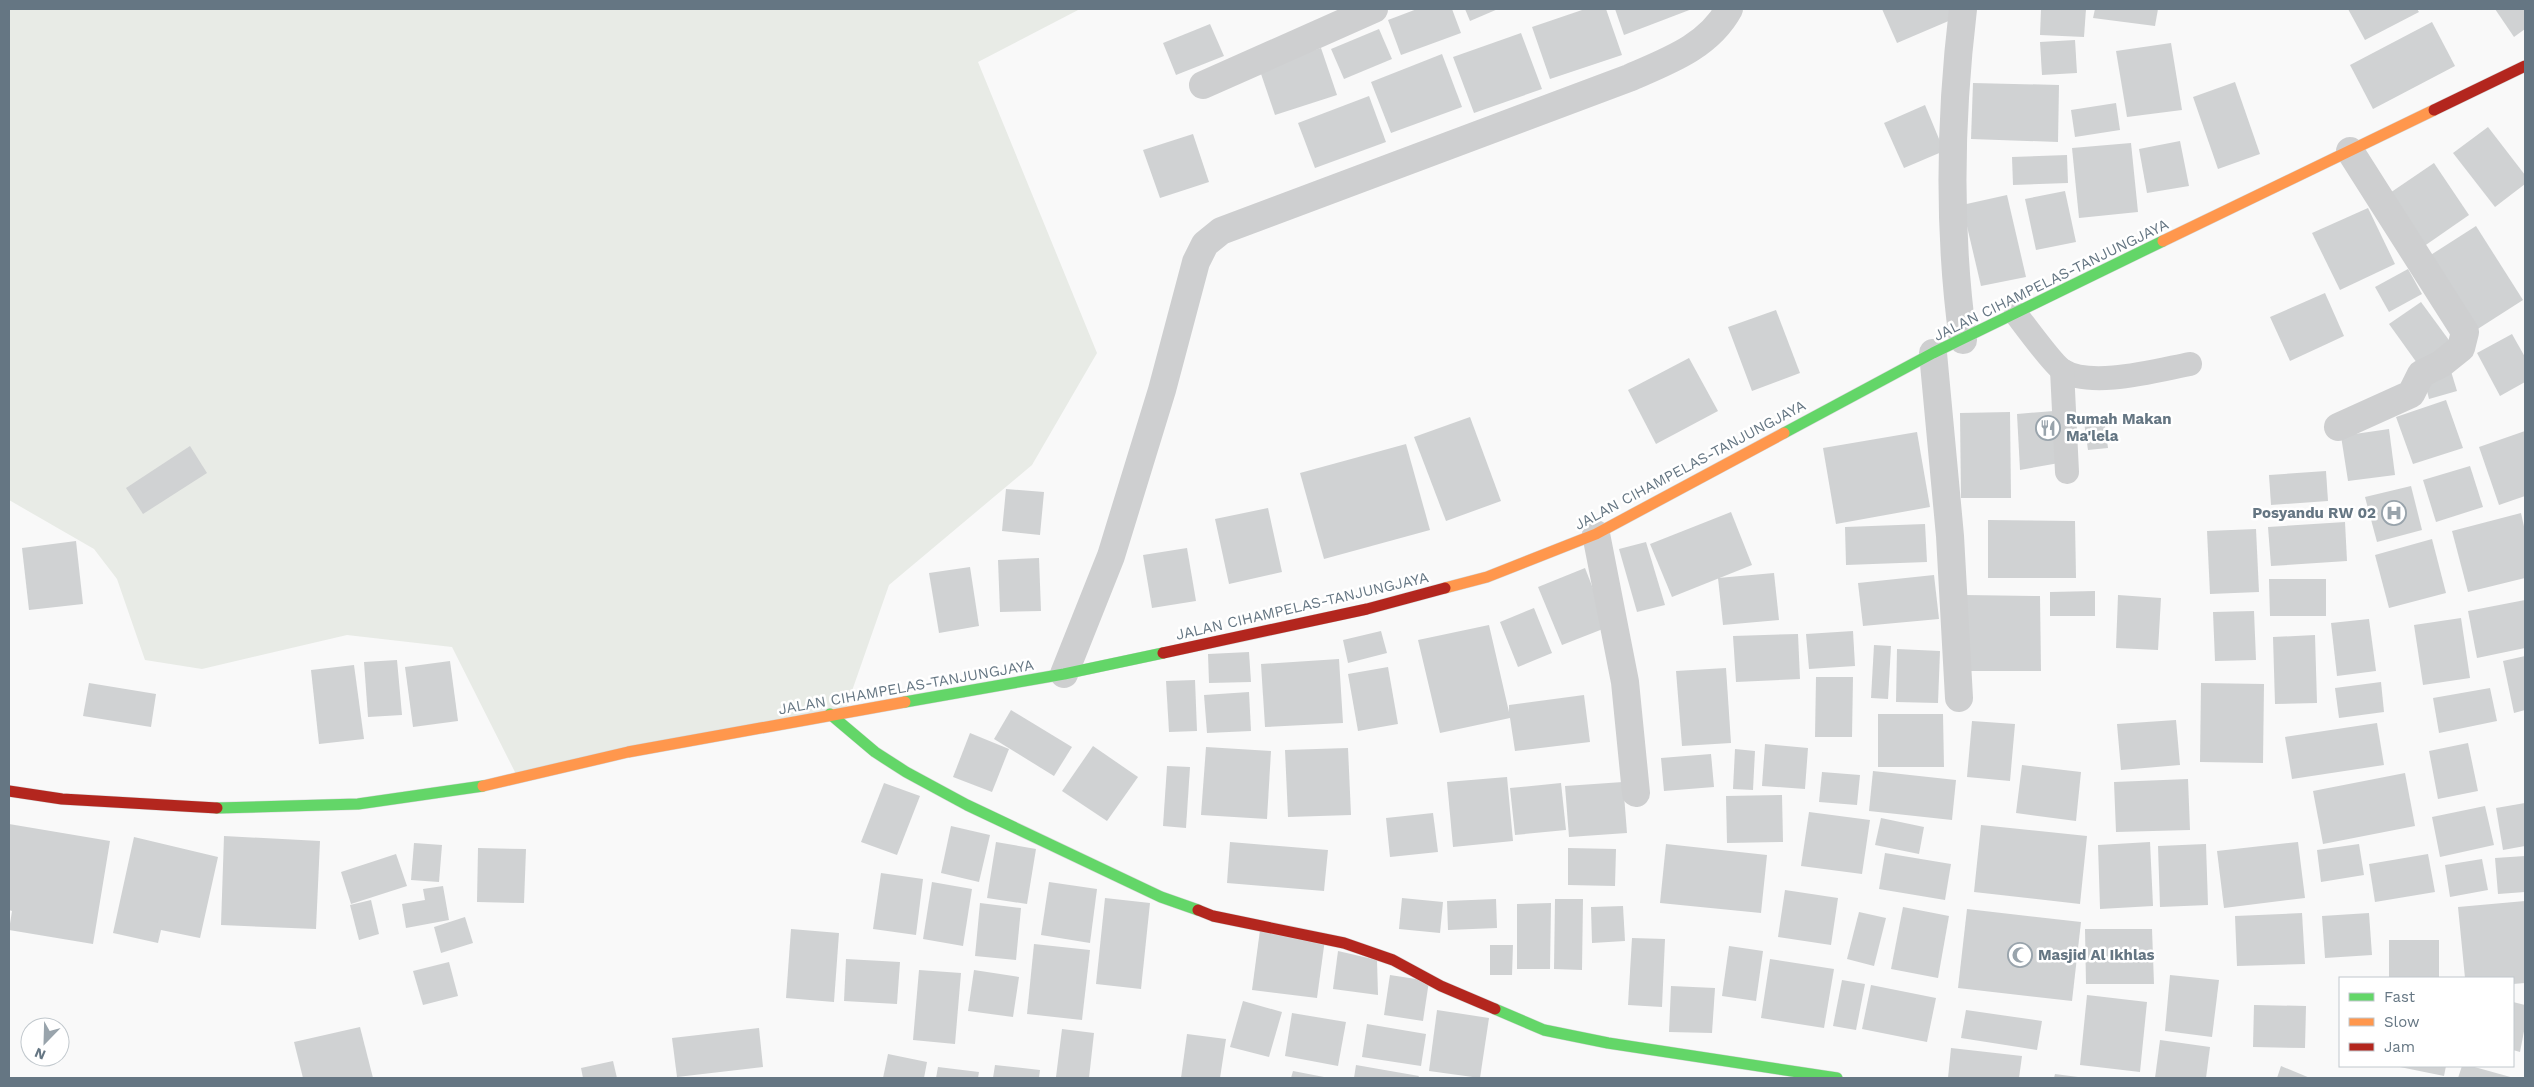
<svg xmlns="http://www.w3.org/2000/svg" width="2534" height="1087" font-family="'Work Sans',sans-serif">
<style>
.green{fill:#e8ebe6}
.building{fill:#d0d2d3}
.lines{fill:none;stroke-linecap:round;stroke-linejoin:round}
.fast-casing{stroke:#d5d6d7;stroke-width:12}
.slow-casing{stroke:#d5d6d7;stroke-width:12}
.jam-casing{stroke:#d5d6d7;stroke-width:12}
.lane{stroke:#cecfd0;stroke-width:24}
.street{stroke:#cecfd0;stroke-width:28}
.fast{stroke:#63d668;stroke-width:11}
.slow{stroke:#ff974d;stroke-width:11}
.jam{stroke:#b3261e;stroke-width:11}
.labels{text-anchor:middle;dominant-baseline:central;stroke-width:5;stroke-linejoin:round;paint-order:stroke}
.street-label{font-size:15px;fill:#657683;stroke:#fff}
.poi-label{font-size:15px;font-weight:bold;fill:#657683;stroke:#fff;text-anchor:start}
</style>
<rect width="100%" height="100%" fill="#f9f9f9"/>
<polygon class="green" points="9,9 1080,9 978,62 1097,353 1032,465 889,585 846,708 519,780 452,647 347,635 202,669 145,660 117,579 94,549 9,500"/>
<g class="building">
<polygon points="1417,9 1452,9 1461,33 1401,55 1388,20"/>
<polygon points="1465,9 1498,9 1470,21"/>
<polygon points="1585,9 1606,9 1622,55 1550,79 1532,27"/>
<polygon points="1615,9 1692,9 1624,35"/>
<polygon points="1882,9 1954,9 1958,17 1897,43"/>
<polygon points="2041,9 2086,9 2084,37 2040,35"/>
<polygon points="2095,9 2158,9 2155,26 2093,18"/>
<polygon points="2348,9 2417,9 2419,12 2365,40"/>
<polygon points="2495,9 2525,9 2525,29 2514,37"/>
<polygon points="2432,22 2455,66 2373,109 2350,65"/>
<polygon points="1210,24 1224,56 1176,75 1163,43"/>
<polygon points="1379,29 1392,59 1344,79 1331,49"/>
<polygon points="1521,33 1542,89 1474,113 1453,57"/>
<polygon points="2075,40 2077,73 2042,75 2040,42"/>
<polygon points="2171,43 2182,110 2127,117 2116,51"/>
<polygon points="1321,48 1337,95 1275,115 1259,68"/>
<polygon points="1442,54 1462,107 1391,133 1371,82"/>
<polygon points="2235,82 2260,154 2218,169 2193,97"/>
<polygon points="1973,83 2059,85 2058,142 1971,139"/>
<polygon points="1369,96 1386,142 1315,168 1298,123"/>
<polygon points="2116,103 2120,130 2075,137 2071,110"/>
<polygon points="1925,105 1944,151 1904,168 1884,123"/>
<polygon points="2488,127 2525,175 2525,184 2495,207 2453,153"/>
<polygon points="1193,134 1209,182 1160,198 1143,150"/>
<polygon points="2180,141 2189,186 2147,193 2139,149"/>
<polygon points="2131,143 2138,212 2079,218 2072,148"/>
<polygon points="2067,155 2068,183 2013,185 2012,157"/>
<polygon points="2434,163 2469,215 2420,249 2384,197"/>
<polygon points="2065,191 2076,242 2036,250 2025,199"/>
<polygon points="2007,195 2026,277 1981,286 1962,205"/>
<polygon points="2368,208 2395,264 2340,290 2312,233"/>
<polygon points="2476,226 2523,300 2473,332 2426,258"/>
<polygon points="2408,269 2422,294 2389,312 2375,287"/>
<polygon points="2325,293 2344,336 2290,361 2270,317"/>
<polygon points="2421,302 2454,347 2422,370 2389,324"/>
<polygon points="1776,310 1800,373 1752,391 1728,327"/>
<polygon points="2512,334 2525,357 2525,382 2500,396 2477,353"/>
<polygon points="1689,358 1718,411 1656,444 1628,390"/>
<polygon points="2450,368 2457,391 2429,399 2423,375"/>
<polygon points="2446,400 2463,448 2413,464 2396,417"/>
<polygon points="2054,411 2059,463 2020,470 2017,414"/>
<polygon points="2010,412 2011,498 1961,498 1960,413"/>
<polygon points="1470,417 1501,501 1446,521 1414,437"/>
<polygon points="2104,419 2108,448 2088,450 2084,422"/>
<polygon points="2389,429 2395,475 2348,481 2341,436"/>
<polygon points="2525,431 2525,496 2499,505 2479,447"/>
<polygon points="1917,432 1930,507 1836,524 1823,448"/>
<polygon points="1406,444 1430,530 1324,559 1300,473"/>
<polygon points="190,446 207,473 143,514 126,488"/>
<polygon points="2470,466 2483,507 2436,522 2423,480"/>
<polygon points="2326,471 2328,501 2271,505 2269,475"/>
<polygon points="2411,486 2422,530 2377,542 2365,497"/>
<polygon points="1006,489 1044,492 1040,535 1002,531"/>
<polygon points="1268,508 1282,572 1229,584 1215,519"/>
<polygon points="1731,512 1752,565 1672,597 1650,544"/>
<polygon points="2521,513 2525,531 2525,578 2468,592 2452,531"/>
<polygon points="1988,520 2075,521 2076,578 1988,578"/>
<polygon points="2345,522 2347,561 2271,566 2268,527"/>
<polygon points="1925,524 1927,562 1846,565 1845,527"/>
<polygon points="2256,529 2259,592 2210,594 2207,531"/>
<polygon points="2432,539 2446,593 2389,608 2375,555"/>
<polygon points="76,541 83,604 29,610 22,548"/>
<polygon points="1646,542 1665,605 1637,612 1619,549"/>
<polygon points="1187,548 1196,601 1152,608 1143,555"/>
<polygon points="1039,558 1041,611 1000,612 998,560"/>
<polygon points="970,567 979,626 939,633 929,573"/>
<polygon points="1585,568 1608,627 1562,645 1538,587"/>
<polygon points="1774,573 1779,620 1723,625 1718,578"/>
<polygon points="1934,575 1939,619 1863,626 1858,583"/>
<polygon points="2269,579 2326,579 2326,616 2270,616"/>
<polygon points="2095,591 2095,616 2050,616 2050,592"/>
<polygon points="1965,595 2040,596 2041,671 1966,671"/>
<polygon points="2118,595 2161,598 2158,650 2116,648"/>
<polygon points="2525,600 2525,648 2477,658 2468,611"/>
<polygon points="1534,608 1552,653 1518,667 1500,622"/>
<polygon points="2254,611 2256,660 2215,661 2213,612"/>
<polygon points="2461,618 2470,678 2423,685 2414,625"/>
<polygon points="2369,619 2376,671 2337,676 2331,623"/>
<polygon points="1489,625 1509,712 1509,705 1584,695 1590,742 1515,751 1510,718 1440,733 1418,640"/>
<polygon points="1381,631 1387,653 1348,663 1343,640"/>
<polygon points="1853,631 1855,666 1809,669 1806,634"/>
<polygon points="1798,634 1800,679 1736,682 1733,636"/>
<polygon points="2315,635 2317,703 2275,704 2273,637"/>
<polygon points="1874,645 1891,646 1888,699 1871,698"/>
<polygon points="1897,649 1940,651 1938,703 1896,702"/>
<polygon points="1249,652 1251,682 1209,683 1208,654"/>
<polygon points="2525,656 2525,710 2514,713 2503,661"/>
<polygon points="1339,659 1343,723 1265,727 1261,664"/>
<polygon points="397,660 402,715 368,717 364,662"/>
<polygon points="450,661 458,721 413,727 405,667"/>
<polygon points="354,665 364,739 319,744 311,670"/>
<polygon points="1388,667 1398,724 1358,731 1348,674"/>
<polygon points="1726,668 1731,743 1682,746 1676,671"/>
<polygon points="1816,677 1853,677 1852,737 1815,737"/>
<polygon points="1195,680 1197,731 1169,732 1166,681"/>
<polygon points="2381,682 2384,712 2339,718 2335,688"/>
<polygon points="89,683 156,694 151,727 83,716"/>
<polygon points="2201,683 2264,684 2263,763 2200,762"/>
<polygon points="2490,688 2497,721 2439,733 2433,698"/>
<polygon points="1249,692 1251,731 1207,733 1204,695"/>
<polygon points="1011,710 1072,747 1054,776 994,739"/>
<polygon points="1878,714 1943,714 1944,767 1878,767"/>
<polygon points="2176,720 2180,765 2121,770 2117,724"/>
<polygon points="1972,721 2015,724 2010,781 1967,777"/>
<polygon points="2377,723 2384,765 2292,779 2285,737"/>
<polygon points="970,733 1009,749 992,792 953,777"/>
<polygon points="2468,743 2478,791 2438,799 2429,751"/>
<polygon points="1765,744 1808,748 1805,789 1762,786"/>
<polygon points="1093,746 1138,777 1107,821 1062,791"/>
<polygon points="1206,747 1271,751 1267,819 1201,815"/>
<polygon points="1348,748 1351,815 1288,817 1285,750"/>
<polygon points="1735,749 1755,751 1753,790 1733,789"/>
<polygon points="1711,754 1714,787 1664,791 1661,758"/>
<polygon points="2022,765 2081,772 2076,821 2016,813"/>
<polygon points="1167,766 1190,767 1186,828 1163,826"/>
<polygon points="1873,771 1956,780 1952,820 1869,811"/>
<polygon points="1822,772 1860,775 1857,805 1819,802"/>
<polygon points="2405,773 2415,826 2323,844 2313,791"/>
<polygon points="1507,777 1513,841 1453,847 1447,782"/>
<polygon points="2188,779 2190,830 2116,832 2114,782"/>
<polygon points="1623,782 1627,833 1569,837 1565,786"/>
<polygon points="884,783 920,796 897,855 861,842"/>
<polygon points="1561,783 1566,830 1515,835 1510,788"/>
<polygon points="1782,795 1783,842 1727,843 1726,796"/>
<polygon points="2525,803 2525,846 2503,850 2496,808"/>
<polygon points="2485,806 2494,845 2440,857 2432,817"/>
<polygon points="1809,812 1870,820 1862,874 1801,866"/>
<polygon points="1433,813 1438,852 1390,857 1386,818"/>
<polygon points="1881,818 1924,827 1919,854 1875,845"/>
<polygon points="9,824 110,841 93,944 9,930 12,911 9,910"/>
<polygon points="1981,825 2087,836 2080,904 1974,892"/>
<polygon points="951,826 990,835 979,882 941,873"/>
<polygon points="224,836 320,841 316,929 221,925"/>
<polygon points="134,837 218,857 200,938 161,930 158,943 113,933"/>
<polygon points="996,842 1036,849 1027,904 987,898"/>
<polygon points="1230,842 1328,850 1324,891 1227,883"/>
<polygon points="2150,842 2153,906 2100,909 2098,845"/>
<polygon points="2298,842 2305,898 2224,908 2217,851"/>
<polygon points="414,843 442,845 439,882 411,880"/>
<polygon points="1666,844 1767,855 1761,913 1660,903"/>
<polygon points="2206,844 2208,905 2160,907 2158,846"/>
<polygon points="2359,844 2364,875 2321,882 2317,850"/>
<polygon points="478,848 526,849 524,903 477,902"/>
<polygon points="1568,848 1616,849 1615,886 1568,885"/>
<polygon points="1885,853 1951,864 1945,900 1879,889"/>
<polygon points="396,854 407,886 351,904 341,872"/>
<polygon points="2428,854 2435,892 2375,902 2369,864"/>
<polygon points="2525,856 2525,892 2498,894 2495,858"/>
<polygon points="2482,859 2488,890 2450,897 2445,865"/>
<polygon points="881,873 923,879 916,935 873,929"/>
<polygon points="932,882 972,889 963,946 923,939"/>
<polygon points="1049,882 1097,889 1090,943 1041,935"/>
<polygon points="443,886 449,920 406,928 402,904 425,900 423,889"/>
<polygon points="1785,890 1838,898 1831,945 1778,937"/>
<polygon points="1105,898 1150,903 1141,989 1096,984"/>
<polygon points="1402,898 1443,902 1440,933 1399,929"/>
<polygon points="1496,899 1497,928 1448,930 1447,901"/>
<polygon points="1555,899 1583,899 1582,970 1554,969"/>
<polygon points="371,900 379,934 359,940 350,905"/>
<polygon points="2525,901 2525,983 2513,984 2513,978 2465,978 2458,907"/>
<polygon points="980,903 1021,908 1016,960 975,956"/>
<polygon points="1551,903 1550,969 1517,969 1517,904"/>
<polygon points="1623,906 1625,941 1592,943 1591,907"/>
<polygon points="1903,907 1949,916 1938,978 1891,969"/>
<polygon points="1967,909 2081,922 2072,1001 1958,988"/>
<polygon points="1859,912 1886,918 1874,966 1847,959"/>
<polygon points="2302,913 2305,964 2237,966 2235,916"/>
<polygon points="2369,913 2372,955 2325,958 2322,916"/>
<polygon points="465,917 473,943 441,953 434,927"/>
<polygon points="791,929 839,933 834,1002 786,998"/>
<polygon points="2085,929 2152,929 2154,984 2086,984"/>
<polygon points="1260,930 1325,939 1317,998 1252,990"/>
<polygon points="1632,938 1665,939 1662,1007 1628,1005"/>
<rect x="2389" y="940" width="50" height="38"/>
<polygon points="1034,944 1090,950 1082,1020 1027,1014"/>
<polygon points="1490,945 1513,945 1512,975 1490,975"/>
<polygon points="1729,946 1763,951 1756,1001 1722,996"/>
<polygon points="1338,951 1377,960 1378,995 1333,989"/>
<polygon points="846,959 900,962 897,1004 844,1001"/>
<polygon points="1770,959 1834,969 1824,1028 1761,1018"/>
<polygon points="449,962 458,996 423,1005 413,971"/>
<polygon points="919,970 961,973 955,1044 913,1040"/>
<polygon points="974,970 1019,977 1013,1017 968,1011"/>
<polygon points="1390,975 1429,981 1423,1021 1384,1015"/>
<polygon points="2170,975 2219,980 2212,1037 2165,1031"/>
<polygon points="1842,980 1865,984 1856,1030 1833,1026"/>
<polygon points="1871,985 1936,998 1927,1042 1862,1029"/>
<polygon points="1671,986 1715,988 1712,1033 1669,1032"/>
<polygon points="2087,995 2147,1002 2140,1072 2080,1065"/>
<polygon points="1243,1001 1282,1012 1269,1057 1230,1047"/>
<polygon points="2513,1002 2525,1005 2525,1026 2520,1052 2513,1050"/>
<polygon points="2254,1005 2306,1006 2305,1048 2253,1047"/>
<polygon points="1437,1010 1489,1018 1480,1078 1429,1071"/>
<polygon points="1966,1010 2042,1021 2037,1050 1961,1038"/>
<polygon points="1292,1013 1346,1022 1338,1066 1285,1056"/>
<polygon points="1367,1024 1426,1034 1421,1066 1362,1057"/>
<polygon points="360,1027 373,1078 303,1078 294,1042"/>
<polygon points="759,1028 763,1067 677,1077 672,1038"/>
<polygon points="1062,1029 1094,1033 1089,1078 1056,1077"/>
<polygon points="1187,1034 1226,1039 1220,1078 1181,1078"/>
<polygon points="2160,1040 2210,1047 2206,1078 2155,1078"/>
<polygon points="1951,1048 2022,1056 2019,1078 1948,1078"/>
<polygon points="888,1054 927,1062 924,1078 883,1078"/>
<polygon points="613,1061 617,1078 583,1078 581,1068"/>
<polygon points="995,1065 1040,1070 1039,1078 993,1078"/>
<polygon points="1356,1065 1419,1076 1418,1078 1354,1078"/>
<polygon points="2281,1066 2310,1078 2277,1078"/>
<polygon points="2395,1066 2446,1066 2444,1076"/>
<polygon points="2462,1066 2471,1066 2514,1078 2458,1078"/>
<polygon points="938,1067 979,1072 978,1078 936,1078"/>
<polygon points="1293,1071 1324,1077 1324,1078 1291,1078"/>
<polygon points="2055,1074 2078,1077 2078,1078 2054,1078"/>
</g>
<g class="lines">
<defs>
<g id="fast">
<polyline points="1784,433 1933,353 2163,241"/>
<polyline points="905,702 1064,674 1163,653"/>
<polyline points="830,714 875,752 906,772 967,805 1161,897 1198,910"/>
<polyline points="217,808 358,804 483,786"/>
<polyline points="1495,1009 1544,1030 1608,1043 1837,1078"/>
</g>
<g id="slow">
<polyline points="2163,241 2434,110"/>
<polyline points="1445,588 1487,577 1596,534 1784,433"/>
<polyline points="483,786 628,752 905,702"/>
</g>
<g id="jam">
<polyline points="2434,110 2525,66"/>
<polyline points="1163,653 1367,609 1445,588"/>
<polyline points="9,791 62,799 217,808"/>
<polyline points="1198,910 1213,916 1344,943 1393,960 1441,986 1495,1009"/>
</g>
</defs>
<use href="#fast" class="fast-casing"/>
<use href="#slow" class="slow-casing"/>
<use href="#jam" class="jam-casing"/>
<g class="lane">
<path d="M2016 314C2025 326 2053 364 2062 370 2091 389 2158 370 2190 364"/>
<polyline points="2062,370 2067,472"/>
</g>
<g class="street">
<polyline points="1203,85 1374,9"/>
<path d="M1963 340C1948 230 1950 118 1963 9"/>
<polyline points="1933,353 1950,536 1959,698"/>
<polyline points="2338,427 2411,394 2421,374 2441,364 2461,348 2465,332 2350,151"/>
<polyline points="1596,534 1625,682 1636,793"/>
<path d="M1064 674 1111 556 1162 390 1196 262 1205 244 1221 231 1629 78C1668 61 1708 47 1729 9"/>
</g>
<use href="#fast" class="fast"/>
<use href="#slow" class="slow"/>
<use href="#jam" class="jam"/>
</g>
<defs>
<symbol id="restaurant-ring" viewBox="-11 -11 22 22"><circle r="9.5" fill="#fff" stroke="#99a4ac" stroke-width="1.5"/><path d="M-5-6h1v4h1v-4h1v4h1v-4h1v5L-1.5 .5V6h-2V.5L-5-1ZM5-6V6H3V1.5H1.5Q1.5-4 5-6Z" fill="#99a4ac"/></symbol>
<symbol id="hospital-ring" viewBox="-11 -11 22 22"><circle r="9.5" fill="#fff" stroke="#99a4ac" stroke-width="1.5"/><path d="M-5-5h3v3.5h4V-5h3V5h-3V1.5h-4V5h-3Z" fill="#99a4ac"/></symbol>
<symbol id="mosque-ring" viewBox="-11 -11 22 22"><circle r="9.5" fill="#fff" stroke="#99a4ac" stroke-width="1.5"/><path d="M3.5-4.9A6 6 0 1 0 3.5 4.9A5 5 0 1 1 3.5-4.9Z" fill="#99a4ac"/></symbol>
</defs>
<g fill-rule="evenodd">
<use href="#restaurant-ring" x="2034" y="414" width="28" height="28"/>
<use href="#hospital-ring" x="2380" y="499" width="28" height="28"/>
<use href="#mosque-ring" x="2006" y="941" width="28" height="28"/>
</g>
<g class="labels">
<g class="street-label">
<text transform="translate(2051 280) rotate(-26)">JALAN CIHAMPELAS-TANJUNGJAYA</text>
<text transform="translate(1690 465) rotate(-28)">JALAN CIHAMPELAS-TANJUNGJAYA</text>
<text transform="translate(1302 606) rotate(-13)">JALAN CIHAMPELAS-TANJUNGJAYA</text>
<text transform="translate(906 687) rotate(-10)">JALAN CIHAMPELAS-TANJUNGJAYA</text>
</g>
<g class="poi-label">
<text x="2066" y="419">Rumah Makan<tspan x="2066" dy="17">Ma'lela</tspan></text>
<text x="2376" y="513" text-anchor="end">Posyandu RW 02</text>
<text x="2038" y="955">Masjid Al Ikhlas</text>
</g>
</g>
<rect width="2534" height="1087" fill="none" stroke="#657683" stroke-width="20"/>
<rect x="2339" y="977" width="175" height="90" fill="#ffffff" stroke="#c1c8cd"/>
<rect x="2349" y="993" width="25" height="8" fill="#63d668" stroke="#c1c8cd"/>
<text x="2384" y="1002" font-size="15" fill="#657683">Fast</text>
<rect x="2349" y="1018" width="25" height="8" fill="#ff974d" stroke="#c1c8cd"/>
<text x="2384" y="1027" font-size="15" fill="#657683">Slow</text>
<rect x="2349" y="1043" width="25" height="8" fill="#b3261e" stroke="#c1c8cd"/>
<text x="2384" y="1052" font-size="15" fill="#657683">Jam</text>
<g transform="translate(45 1042) rotate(203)"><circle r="24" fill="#ffffff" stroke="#c1c8cd"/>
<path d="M0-4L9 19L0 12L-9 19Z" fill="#99a4ac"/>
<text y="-8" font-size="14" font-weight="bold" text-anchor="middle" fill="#657683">N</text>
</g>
</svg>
